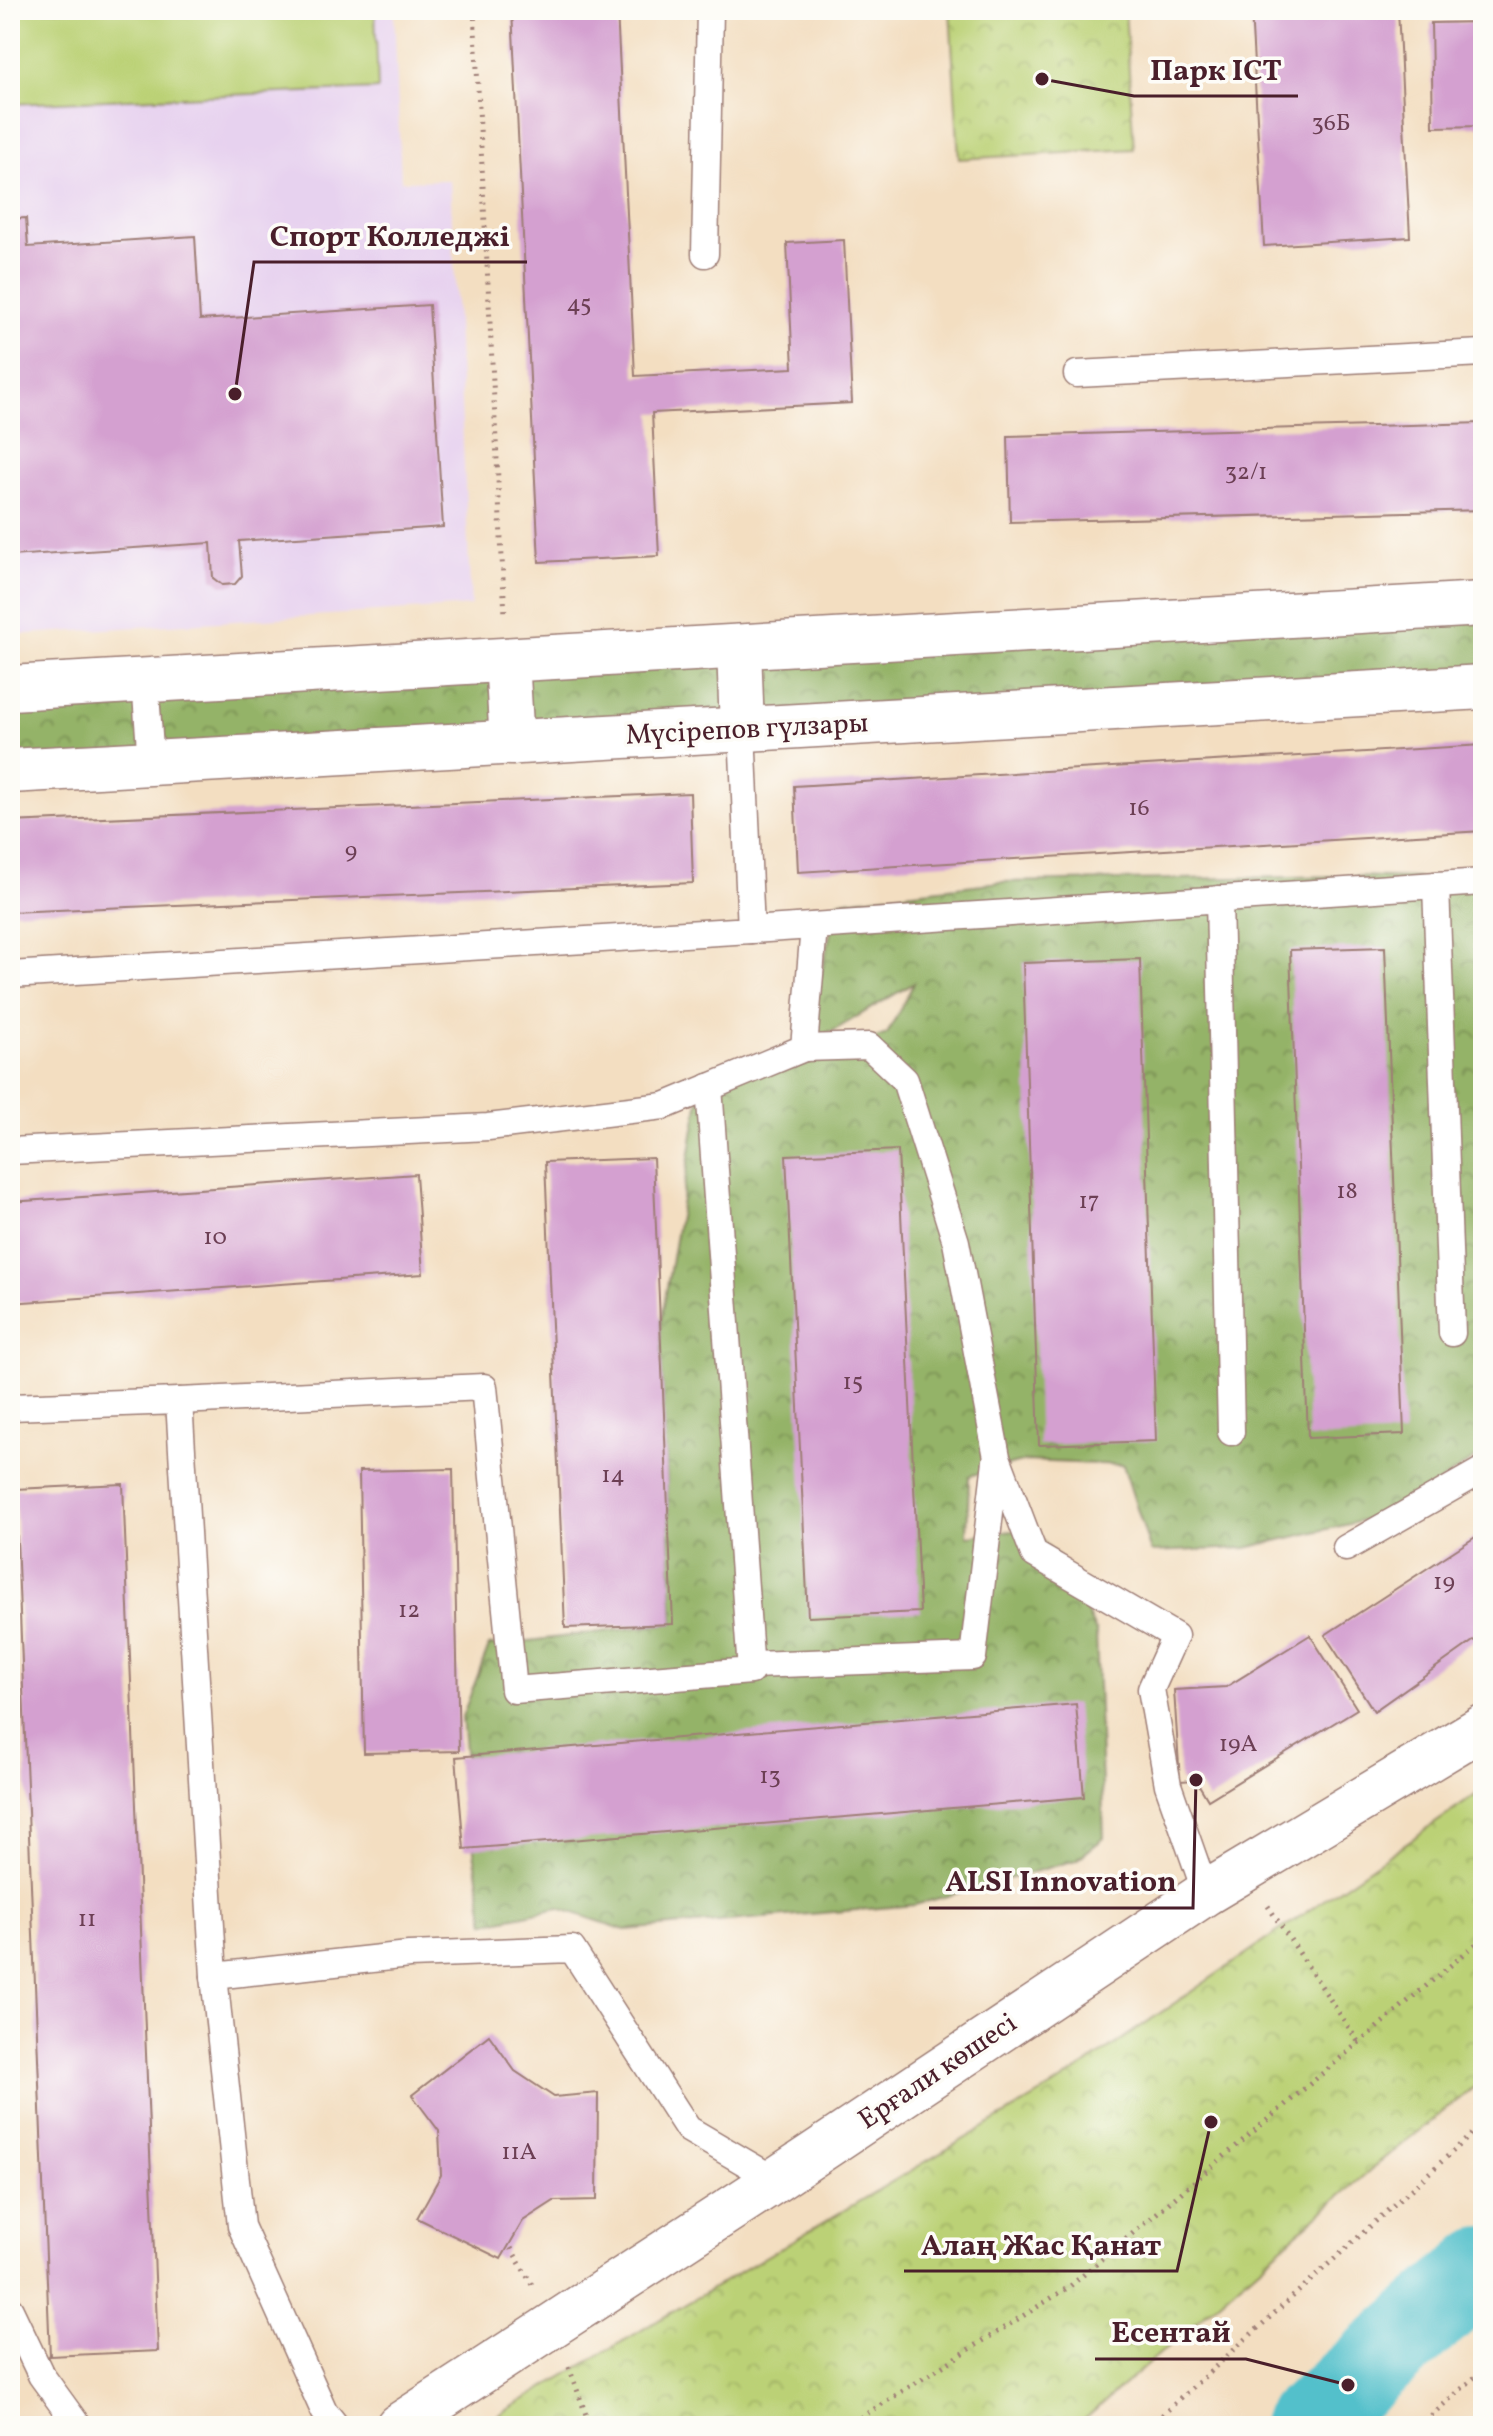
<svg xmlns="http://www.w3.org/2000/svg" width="1493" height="2436" font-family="Vollkorn,serif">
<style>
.built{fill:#e7d2ef}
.grass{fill:#bbd176;stroke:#827850;stroke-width:2}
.forest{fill:url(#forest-crowns);stroke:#6f6949;stroke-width:2}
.park{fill:url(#park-crowns);stroke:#827850;stroke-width:2}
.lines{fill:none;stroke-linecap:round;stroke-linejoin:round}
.river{stroke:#53c0cb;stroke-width:82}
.building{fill:#d4a0d0}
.service-casing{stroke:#9e7e76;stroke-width:29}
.minor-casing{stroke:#9e7e76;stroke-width:47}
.path{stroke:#9e7e76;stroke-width:5;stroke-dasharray:2 6;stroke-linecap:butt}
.service{stroke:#fff;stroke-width:26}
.minor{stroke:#fff;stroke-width:44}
.labels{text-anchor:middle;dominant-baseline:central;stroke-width:7;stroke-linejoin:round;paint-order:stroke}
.number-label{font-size:24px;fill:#6c3f54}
.street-label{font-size:28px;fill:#4a1f2b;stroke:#fdfcf7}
.leader{fill:none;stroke:#4a1f2b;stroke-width:3}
.callout-dot{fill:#4a1f2b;stroke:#fdfcf7;stroke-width:3}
.callout-label{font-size:30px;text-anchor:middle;font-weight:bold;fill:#4a1f2b;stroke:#fdfcf7;stroke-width:7;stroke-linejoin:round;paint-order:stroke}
</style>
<defs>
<pattern id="forest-crowns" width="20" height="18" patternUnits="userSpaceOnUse" patternTransform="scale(2)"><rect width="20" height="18" fill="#94b367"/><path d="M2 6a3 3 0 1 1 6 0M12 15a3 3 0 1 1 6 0" fill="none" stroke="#7b9155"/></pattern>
<pattern id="park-crowns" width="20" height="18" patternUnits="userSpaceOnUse" patternTransform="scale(2)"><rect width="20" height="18" fill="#bbd176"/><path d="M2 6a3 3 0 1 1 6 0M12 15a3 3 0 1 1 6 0" fill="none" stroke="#a2b366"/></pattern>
</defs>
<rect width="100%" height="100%" fill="#fdfcf7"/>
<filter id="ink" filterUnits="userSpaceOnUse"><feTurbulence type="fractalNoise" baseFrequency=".0125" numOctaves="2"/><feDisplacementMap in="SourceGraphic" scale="16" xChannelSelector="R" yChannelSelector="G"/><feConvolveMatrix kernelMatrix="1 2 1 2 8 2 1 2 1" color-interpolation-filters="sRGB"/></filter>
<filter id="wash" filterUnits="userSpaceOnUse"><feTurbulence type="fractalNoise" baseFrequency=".006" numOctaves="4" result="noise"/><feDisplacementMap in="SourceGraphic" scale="32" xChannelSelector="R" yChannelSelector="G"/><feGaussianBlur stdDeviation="1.8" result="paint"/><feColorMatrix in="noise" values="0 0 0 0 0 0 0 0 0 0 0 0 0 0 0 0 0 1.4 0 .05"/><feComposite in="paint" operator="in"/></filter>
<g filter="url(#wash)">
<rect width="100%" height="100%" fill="#f3dec1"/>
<polygon class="built" points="10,10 394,10 401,181 450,180 471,606 10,635"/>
<polygon class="grass" points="10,10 375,10 378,89 10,104"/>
<g class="forest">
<polygon points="1483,604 1483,687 10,771 10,688"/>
<polygon points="1350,876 1483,880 1483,1453 1392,1514 1246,1548 1151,1552 1123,1465 1025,1461 969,1476 967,1536 1031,1529 1064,1563 1096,1632 1104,1838 1076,1860 915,1905 625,1930 559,1908 485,1923 474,1851 462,1717 489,1646 673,1623 660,1328 704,1070 791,1069 887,1034 914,983 804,1048 838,901 1000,882"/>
</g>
<g class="park">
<polygon points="950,10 1125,10 1134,149 959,159"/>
<polygon points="1483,1786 1483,2080 1378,2163 1077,2426 480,2426 1062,2081 1480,1792"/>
</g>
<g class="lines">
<polyline class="river" points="1303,2426 1483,2268"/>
</g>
<g id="blocks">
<g class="building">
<polygon points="512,10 617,10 635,376 793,368 787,243 844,240 852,403 652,413 659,556 539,562"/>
<polygon points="1251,10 1398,10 1410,237 1264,246"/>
<polygon points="1483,22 1483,126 1433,127 1431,23"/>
<polygon points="26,218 28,247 195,236 200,320 429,305 443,527 239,541 242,576 235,584 222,585 213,578 211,543 10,556 10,219"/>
<polygon points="1483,423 1483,510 1010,522 1008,436"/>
<polygon points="1483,745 1483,831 798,872 794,786"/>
<polygon points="690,793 693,883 10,912 10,822"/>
<polygon points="1385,947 1404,1434 1308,1438 1290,950"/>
<polygon points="1140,959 1156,1441 1039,1445 1023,963"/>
<polygon points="898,1150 920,1612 808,1617 786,1155"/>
<polygon points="653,1158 673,1624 565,1628 545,1162"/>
<polygon points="416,1174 423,1274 10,1303 10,1202"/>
<polygon points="453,1469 459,1751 364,1753 359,1471"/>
<polygon points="123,1484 158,2351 50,2356 15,1489"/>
<polygon points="1483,1532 1483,1634 1374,1711 1325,1635"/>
<polygon points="1310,1635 1357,1709 1208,1800 1196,1780 1180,1781 1174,1690 1226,1687"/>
<polygon points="1076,1704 1084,1797 464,1849 456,1757"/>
<polygon points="489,2035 515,2071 554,2097 598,2093 597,2200 554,2201 523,2221 501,2259 417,2218 441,2175 439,2131 412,2095"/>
</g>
</g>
</g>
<g filter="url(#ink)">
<use href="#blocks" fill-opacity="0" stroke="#9e7e76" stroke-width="2"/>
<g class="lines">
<defs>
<g id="service">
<polyline points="705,254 710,10"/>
<polyline points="1077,374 1483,353"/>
<polyline points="145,680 151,763"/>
<polyline points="1436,885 1452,1333"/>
<polyline points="1219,899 1231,1432"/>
<polyline points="751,930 1483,882"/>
<polyline points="10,975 751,930 742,730"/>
<polyline points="804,1048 869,1046 905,1080 956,1242 997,1457 1034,1554 1175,1636 1151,1689 1168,1785 1206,1893"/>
<polyline points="10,1151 488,1127 664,1106 804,1048 814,926"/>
<polyline points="179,1401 484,1387 514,1690 751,1671 709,1087"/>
<polyline points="10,1407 179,1401 214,1976 241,2226 324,2411 336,2426"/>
<polyline points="1346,1548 1483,1470"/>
<polyline points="750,1665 973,1657 996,1461"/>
<polyline points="214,1976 409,1955 572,1949 688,2129 775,2180"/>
<polyline points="10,2310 41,2375 78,2426"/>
</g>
<g id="minor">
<polyline points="739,647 742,730"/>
<polyline points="507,660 512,743"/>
<polyline points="10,688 1483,604"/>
<polyline points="10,771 1483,687"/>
<polyline points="398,2426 768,2185 1206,1893 1483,1727"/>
</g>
</defs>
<use href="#service" class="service-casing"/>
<use href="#minor" class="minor-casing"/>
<g class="path">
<polyline points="474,10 505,616"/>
<polyline points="1268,1906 1359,2043"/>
<polyline points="511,2248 532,2285"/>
<polyline points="569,2367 590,2426"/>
<polyline points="847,2426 1069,2287 1483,1938"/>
<polyline points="1150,2426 1483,2124"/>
<polyline points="1419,2426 1483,2370"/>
</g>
<use href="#service" class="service"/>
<use href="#minor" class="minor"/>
</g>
</g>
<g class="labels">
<g class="number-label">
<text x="1331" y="124">36Б</text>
<text x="579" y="305">45</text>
<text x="1246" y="473">32/1</text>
<text x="1139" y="809">16</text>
<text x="351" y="852">9</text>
<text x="1347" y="1192">18</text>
<text x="1089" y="1202">17</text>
<text x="215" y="1238">10</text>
<text x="853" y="1383">15</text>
<text x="613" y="1476">14</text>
<text x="1444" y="1583">19</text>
<text x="409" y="1611">12</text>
<text x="1238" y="1745">19А</text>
<text x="770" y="1777">13</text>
<text x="87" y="1920">11</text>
<text x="519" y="2153">11А</text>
</g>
<g class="street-label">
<text transform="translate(747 730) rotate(-3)">Мүсірепов гүлзары</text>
<text transform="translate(938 2072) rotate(-34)">Ерғали көшесі</text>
</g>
</g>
<path class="leader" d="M1042 79L1134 96H1298M235 394L254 262H527M1196 1780L1193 1908H929M1211 2122L1177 2271H904M1348 2385L1246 2359H1095"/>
<g class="callout-dot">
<circle cx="1042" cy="79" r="8"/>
<circle cx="235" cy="394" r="8"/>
<circle cx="1196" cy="1780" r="8"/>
<circle cx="1211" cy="2122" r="8"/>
<circle cx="1348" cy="2385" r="8"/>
</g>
<g class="callout-label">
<text x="1216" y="80">Парк ICT</text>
<text x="390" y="246">Спорт Колледжі</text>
<text x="1061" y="1891">ALSI Innovation</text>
<text x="1041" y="2255">Алаң Жас Қанат</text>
<text x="1171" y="2342">Есентай</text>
</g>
<rect width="1493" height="2436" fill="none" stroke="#fdfcf7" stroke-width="40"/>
</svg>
